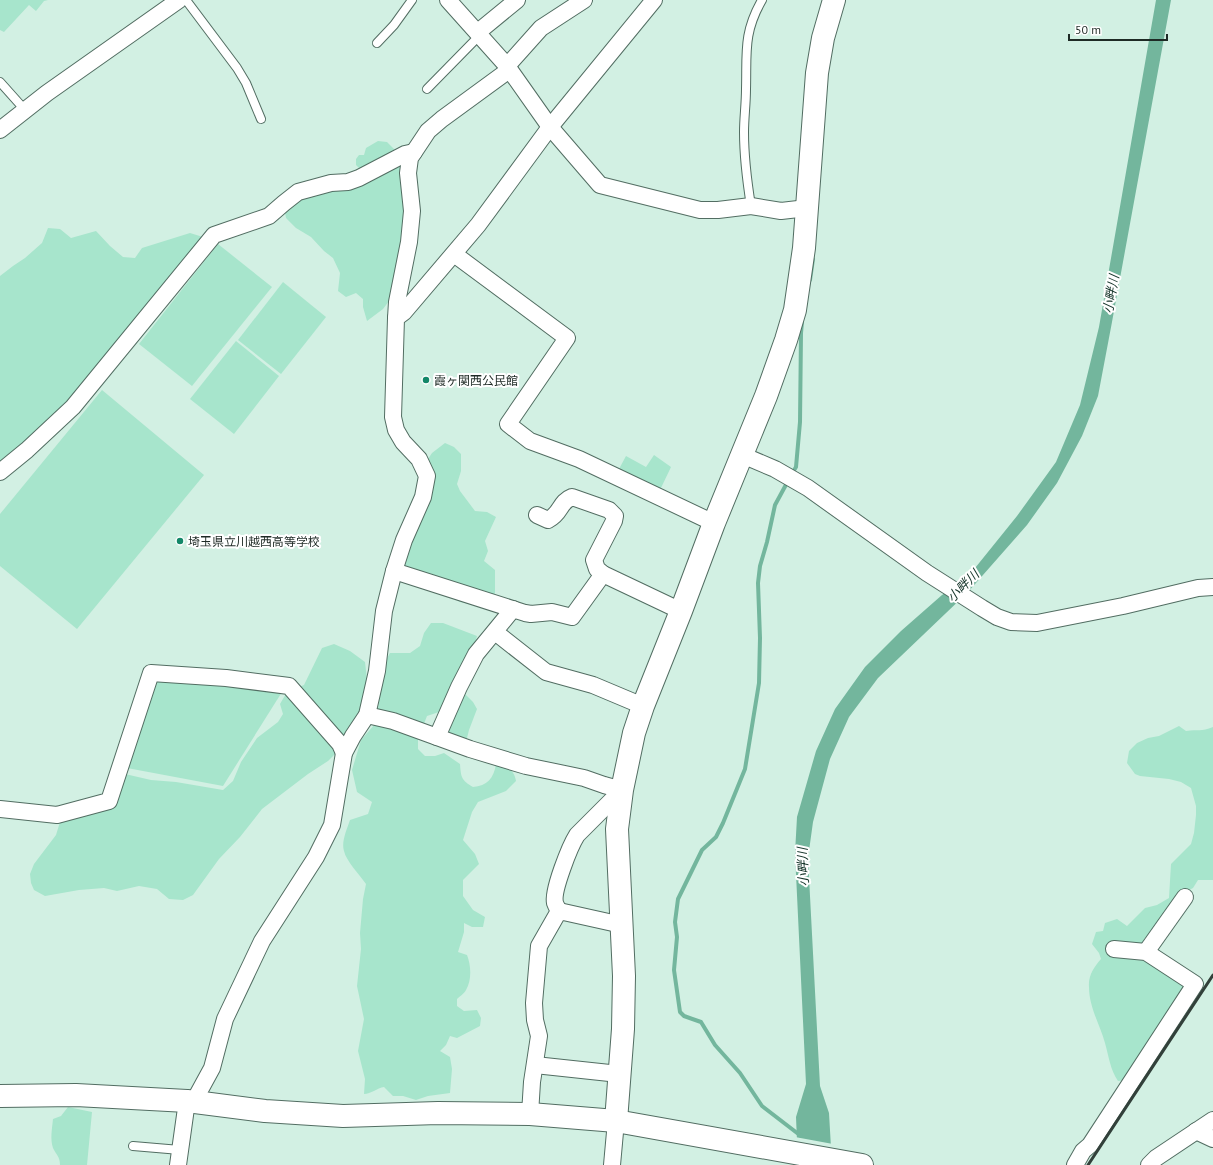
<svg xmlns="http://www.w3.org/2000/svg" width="1213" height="1165" font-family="'PT Sans','Noto Sans JP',sans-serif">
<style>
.green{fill:#a7e5cc}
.water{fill:#73b69d}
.pier{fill:#d2f0e3}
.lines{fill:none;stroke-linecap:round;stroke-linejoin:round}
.stream{stroke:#73b69d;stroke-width:4}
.lane-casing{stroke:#526d62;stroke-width:10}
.street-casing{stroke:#526d62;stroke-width:18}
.secondary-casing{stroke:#526d62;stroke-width:24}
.lane{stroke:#fff;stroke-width:8}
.street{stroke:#fff;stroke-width:16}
.secondary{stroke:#fff;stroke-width:22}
.rail{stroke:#32403a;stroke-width:3}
.poi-dot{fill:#138768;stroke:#fff;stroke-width:1.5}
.labels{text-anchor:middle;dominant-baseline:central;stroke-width:4;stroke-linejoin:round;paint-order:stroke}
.poi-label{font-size:12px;fill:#1e2a25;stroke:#fff;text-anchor:start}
.water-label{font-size:13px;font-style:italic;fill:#133328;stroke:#fff}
</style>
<rect width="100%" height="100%" fill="#d2f0e3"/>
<g class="green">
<polygon points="0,0 48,0 44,1 36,11 29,5 4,32 0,30"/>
<polygon points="378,141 387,142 399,154 402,160 407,214 392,297 383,309 367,321 363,307 363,299 356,293 346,297 338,291 340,273 333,258 324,251 311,237 296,228 286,218 284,207 360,169 356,165 356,159 359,155 364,155 366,148"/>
<polygon points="48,228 60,229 71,238 96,231 110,246 123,257 135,258 142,248 190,233 203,237 67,403 0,465 0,276 13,266 25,258 42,243"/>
<polygon points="218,244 272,287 192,386 139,344"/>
<polygon points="283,282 326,317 281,374 238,340"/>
<polygon points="236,341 279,376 234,434 190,399"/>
<polygon points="102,390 204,475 77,629 0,566 0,514"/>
<polygon points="445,443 454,447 461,454 461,471 457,484 460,491 475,511 487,512 496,517 485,541 488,551 484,561 495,570 495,593 484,607 460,602 404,569 431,469 428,459 432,453"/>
<polygon points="654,455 671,467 660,490 619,469 626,456 646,467"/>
<path d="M431 623H443L477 636 474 646 475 668 465 694 473 702 477 709 469 730 466 742 445 735 448 725 439 712 427 716 418 739V749L425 756H435L444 753 460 764C461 777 461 780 473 787 487 786 494 778 496 764 507 767 514 769 516 781L506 791 478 802 472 812 463 840 475 854 479 864 463 880V896L473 910 485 917 483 927H472L464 923V932L458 952 467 955C471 965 472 980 466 990 464 994 459 997 457 999V1006L464 1011 477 1010 481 1018 480 1026 457 1038 450 1036 446 1045 440 1051 450 1057 452 1069 450 1093 428 1096 416 1100 403 1096H393L384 1087C377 1088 371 1094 364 1094L365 1079 358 1051 364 1019 357 986 361 949 360 933 363 899 366 884C360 875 346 861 344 851 341 842 347 829 350 820L368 814 372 802 357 792 352 770 361 740 375 724 379 703V692L385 672V662L390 653H410L420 646 424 633Z"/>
<polygon points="334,644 350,651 365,662 367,680 363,694 361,714 337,752 328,761 308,774 262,809 240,837 219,859 193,895 183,900 169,899 157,889 139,886 117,891 104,888 79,890 45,896 34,890 31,883 30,874 34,864 56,835 60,822 87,811 125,774 151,780 176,782 223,790 233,781 241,762 257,738 278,722 283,714 280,704 287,692 304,685 322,648"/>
<polygon points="155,680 282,692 223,786 127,768"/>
<path d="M1179 726 1186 731C1198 729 1201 732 1213 727V880H1198L1193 888 1183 893 1144 939V961L1155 963 1184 983 1183 994 1128 1080 1118 1081C1110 1069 1109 1057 1105 1043 1100 1025 1089 1007 1089 987 1088 976 1094 967 1101 959L1099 953 1092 944 1096 932 1103 931 1105 923 1117 919 1127 926 1145 908 1157 905 1169 898 1171 864 1191 844 1194 833 1196 815V806L1191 788 1181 782 1169 779 1140 776 1135 774 1127 763 1129 751 1137 743 1148 738 1159 736Z"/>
<path d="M68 1107 92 1112 87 1165H60C60 1156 56 1155 53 1148 50 1139 52 1129 53 1119L61 1116Z"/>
</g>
<polygon class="water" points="1156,0 1171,0 1112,322 1098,396 1082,436 1057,483 1027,525 968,592 878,678 849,717 830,759 813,822 808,858 820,1086 829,1113 832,1165 798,1165 796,1117 806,1084 795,853 797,817 816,751 835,709 865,667 901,631 942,595 967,578 1017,516 1056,462 1080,405 1099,327"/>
<polygon class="pier" points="795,1137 833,1144 834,1165 796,1160"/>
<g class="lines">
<g class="stream">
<polyline points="810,280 813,259"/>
<polyline points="791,475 796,467 800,422 801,333 802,322"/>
<polyline points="788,481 775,505 767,542 760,566 758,583 760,638 759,683 745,769 723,823 716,837 702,850 678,899 675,922 677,937 674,970 680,1012 684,1016 701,1022 715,1045 740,1073 762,1106 801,1136"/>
</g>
<defs>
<g id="lane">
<polyline points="186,0 237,68 246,83 261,119"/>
<polyline points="377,43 394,25 412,0"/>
<polyline points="0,82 25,110"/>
<polyline points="427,89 480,35"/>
<path d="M751 206C747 181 744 157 744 132 744 118 746 104 746 89 747 53 743 33 762 0"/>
<polyline points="133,1146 180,1150"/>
</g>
<g id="street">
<polyline points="448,0 507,66 550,127 600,185 700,210 718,210 751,206 781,211 807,208"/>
<polyline points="478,32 517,0"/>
<polyline points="507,66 541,28 584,0"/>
<polyline points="0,130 47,93 179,0"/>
<polyline points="454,254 567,338 508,424 530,441 579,459 714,523"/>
<polyline points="396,318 397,302 409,242 412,211 408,173 410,158 428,131 442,119 509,70"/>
<polyline points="742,455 775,469 808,488 927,573 982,608 997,617 1011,622 1037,623 1123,606 1198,588 1213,587"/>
<polyline points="0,472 27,450 73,407 214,235 269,216 284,203 298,192 331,183 348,182 359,178 405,154 414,152"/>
<path d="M537 515 548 520C562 513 559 502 572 497L609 510 615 516 614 521 594 560 597 569 603 574 681 611"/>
<polyline points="394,571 525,613 531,614 552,612 572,617 603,574"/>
<polyline points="495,632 546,672 593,685 643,706"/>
<polyline points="367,715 393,721 470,749 526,766 584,778 604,785 622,790"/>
<polyline points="437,737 459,687 476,654 513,609"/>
<polyline points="0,809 57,815 109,801 151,673 226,678 289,686 340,744 344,753"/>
<path d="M559 911C558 909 556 906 555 903 552 891 570 846 577 835L622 790"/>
<polyline points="1146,952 1185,897"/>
<polyline points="535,1065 619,1074"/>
<polyline points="194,1101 212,1068 225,1019 262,941 316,857 332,825 344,753 353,736 367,715 377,671 384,611 394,571 404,540 423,497 427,476 419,459 403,442 396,430 393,417 396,318 404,312 478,225 550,127 654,0"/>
<polyline points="530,1114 532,1082 539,1036 535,1020 534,1003 539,946 559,911 622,925"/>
<polyline points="1196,1131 1213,1139"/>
<polyline points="178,1165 187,1101"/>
<polyline points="612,1165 616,1121"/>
<polyline points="1075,1165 1083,1151 1090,1145 1195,984 1146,952 1114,949"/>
<polyline points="1149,1165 1156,1158 1213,1120"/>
</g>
<g id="secondary">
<polyline points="0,1096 76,1095 187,1101 265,1111 343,1116 438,1113 530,1114 616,1121 862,1165"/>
<polyline points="616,1121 623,1029 624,976 617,829 622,790 634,733 643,706 681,611 714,523 766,396 786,340 795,310 804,248 817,73 823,38 834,0"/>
</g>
</defs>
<use href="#lane" class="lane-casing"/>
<use href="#street" class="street-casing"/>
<use href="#secondary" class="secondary-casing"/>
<use href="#lane" class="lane"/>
<use href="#street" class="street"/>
<use href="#secondary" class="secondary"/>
<polyline class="rail" points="1088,1165 1213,975"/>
</g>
<g class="poi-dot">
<circle cx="426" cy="380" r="4"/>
<circle cx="180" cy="541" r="4"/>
</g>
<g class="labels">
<g class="poi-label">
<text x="434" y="380">霞ヶ関西公民館</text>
<text x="188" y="541">埼玉県立川越西高等学校</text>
</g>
<g class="water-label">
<text transform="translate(1111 294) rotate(-80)">小畔川</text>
<text transform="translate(963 586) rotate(-45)">小畔川</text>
<text transform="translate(803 867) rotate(-92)">小畔川</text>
</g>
</g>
<path d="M1069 34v6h98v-6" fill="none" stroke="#1e2a25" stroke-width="2"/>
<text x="1075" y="34" font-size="12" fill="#1e2a25" stroke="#ffffff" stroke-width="3" paint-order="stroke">50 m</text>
</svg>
